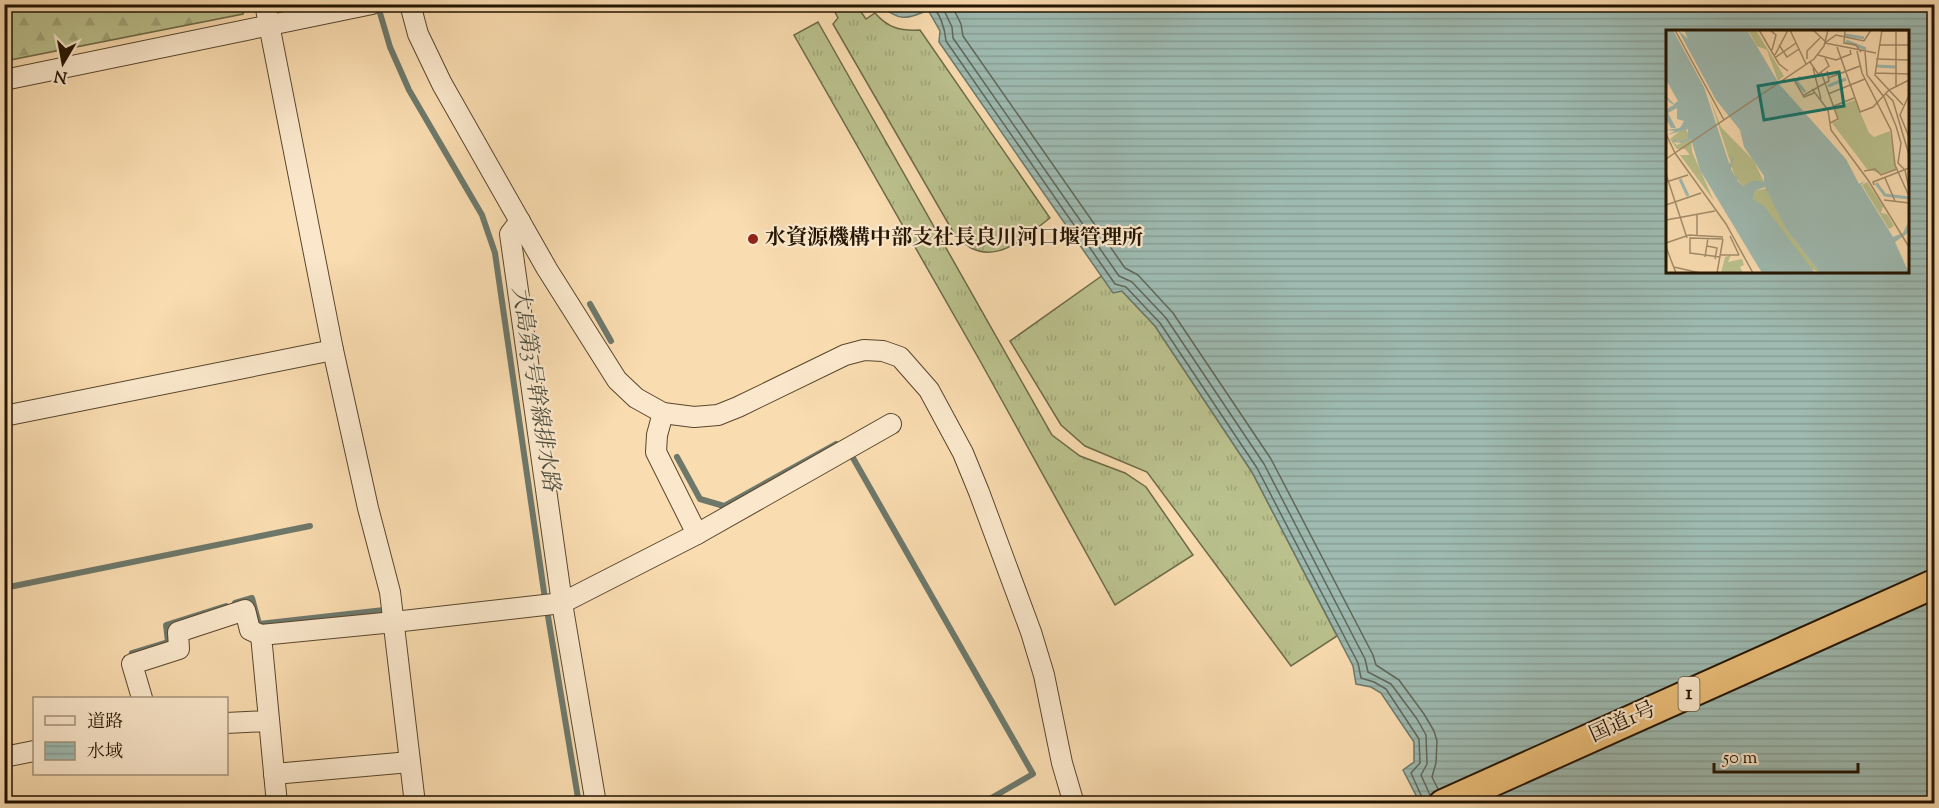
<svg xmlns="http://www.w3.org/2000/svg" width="1939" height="808" font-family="'Sorts Mill Goudy','Noto Serif JP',serif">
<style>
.grass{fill:url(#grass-tufts);stroke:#6e6a47;stroke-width:1.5}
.forest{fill:url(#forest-firs);stroke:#6e6a47;stroke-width:1.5}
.water{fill:url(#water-rules);stroke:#6d786b;stroke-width:1.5;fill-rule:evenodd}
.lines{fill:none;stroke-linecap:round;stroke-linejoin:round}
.shore{stroke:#606759;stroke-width:1.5}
.stream{stroke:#6d786b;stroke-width:6}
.minor-casing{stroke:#58462d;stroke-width:22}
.highway-casing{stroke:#231401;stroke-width:32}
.minor{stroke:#fbe8cc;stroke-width:20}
.highway{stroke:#ecbe78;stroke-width:28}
.poi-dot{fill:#8f2418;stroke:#fbe8cc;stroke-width:2}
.labels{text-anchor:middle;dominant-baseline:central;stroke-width:4.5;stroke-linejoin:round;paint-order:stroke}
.shield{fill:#fbe8cc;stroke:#64543e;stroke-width:1.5}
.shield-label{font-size:20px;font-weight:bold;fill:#231401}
.poi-label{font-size:21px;font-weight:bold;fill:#231401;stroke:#fbe8cc;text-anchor:start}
.street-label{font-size:21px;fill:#231401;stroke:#fbe8cc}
.water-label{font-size:22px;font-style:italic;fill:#4e4e3f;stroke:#fbe8cc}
.inset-river{fill:none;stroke:#9ebab1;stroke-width:3}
.inset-road{fill:none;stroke:#a38c6a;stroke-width:1.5}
.view{fill:#0f766e;fill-opacity:0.15;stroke:#0f766e;stroke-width:3}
.inset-edge{fill:none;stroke:#231401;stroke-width:3}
</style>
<defs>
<pattern id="grass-tufts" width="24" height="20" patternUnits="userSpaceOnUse" patternTransform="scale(1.5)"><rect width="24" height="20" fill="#bac18d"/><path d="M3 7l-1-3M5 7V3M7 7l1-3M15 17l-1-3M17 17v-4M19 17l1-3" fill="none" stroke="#a0a578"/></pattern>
<pattern id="forest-firs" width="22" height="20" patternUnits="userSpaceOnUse" patternTransform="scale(1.5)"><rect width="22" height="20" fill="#bac18d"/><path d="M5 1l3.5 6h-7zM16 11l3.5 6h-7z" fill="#a0a578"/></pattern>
<pattern id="water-rules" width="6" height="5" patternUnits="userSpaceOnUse" patternTransform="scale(1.5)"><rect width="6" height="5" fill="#9ebab1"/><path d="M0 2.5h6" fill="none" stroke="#889f96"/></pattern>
</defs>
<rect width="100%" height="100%" fill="#f9dcb0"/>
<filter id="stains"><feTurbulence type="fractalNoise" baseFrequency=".00333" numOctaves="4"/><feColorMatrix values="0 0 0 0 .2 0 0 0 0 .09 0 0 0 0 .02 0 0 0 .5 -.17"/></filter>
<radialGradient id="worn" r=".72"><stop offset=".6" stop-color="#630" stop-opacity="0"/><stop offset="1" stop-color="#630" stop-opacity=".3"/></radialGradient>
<g class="grass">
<path d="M848 5H856L866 19 875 13C888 28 900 31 920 30L1050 218C1028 234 1001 263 971 248 966 245 961 240 956 237L833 24 838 18 835 12Z"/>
<polygon points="818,22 1052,435 1080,456 1125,473 1146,487 1193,555 1115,605 979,359 794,35"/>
<polygon points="1103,275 1113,292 1122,291 1155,326 1252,472 1337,636 1291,666 1147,472 1085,446 1061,425 1010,341"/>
</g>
<polygon class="forest" points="5,4 246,4 246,5 243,14 5,61"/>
<path class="water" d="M880 5H1934V803H1420L1403 770 1414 762V742L1381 693 1371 687 1356 684 1353 666 1252 472 1155 326 1122 291 1113 293 939 42 940 31 928 10C907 20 898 21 880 5ZM1668 32H1908V272H1668Z"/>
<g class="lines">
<g class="shore">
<path d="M929 4C940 11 945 29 946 41L1115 284 1126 287 1160 323 1257 468 1358 663 1361 678 1374 682 1386 689 1419 739 1420 763 1411 773 1425 804"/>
<polyline points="941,4 952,27 953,38 1119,276 1132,282 1166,318 1264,464 1365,659 1368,672 1391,684 1417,719 1426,735 1427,764 1421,775 1430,795"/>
<polyline points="951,4 961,24 963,36 1125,268 1138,275 1173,313 1271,459 1373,655 1376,665 1399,680 1424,714 1434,731 1437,741 1436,763 1432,777 1438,789"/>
</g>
<g class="stream">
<polyline points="380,13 390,47 409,90 482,215 495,253 544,592 579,804"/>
<polyline points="590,304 611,341"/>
<polyline points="677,457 700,499 724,506 836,444"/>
<polyline points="853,458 1033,774 981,804"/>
<polyline points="4,588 310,526"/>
<polyline points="235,603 252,598 259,624 384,610"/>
<polyline points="132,653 168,642 166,625 226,606"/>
</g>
<defs>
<g id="minor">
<polyline points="265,4 333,350 368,508 390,592 415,804"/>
<polyline points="410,4 418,34 442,84 547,269 617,380 636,398 663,413 657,435 656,452 697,534"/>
<polyline points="4,80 372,4"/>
<polyline points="520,221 510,234 562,603 596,804"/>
<polyline points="663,413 694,417 718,415 738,407 845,355 864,350 883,351 900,357 929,390 963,453 979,492 1031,632 1044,675 1062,763 1074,804"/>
<polyline points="4,416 333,350"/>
<polyline points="142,698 132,664 179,649 178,632 245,610 250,630 261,635"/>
<polyline points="226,723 269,721"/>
<polyline points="4,757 34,751"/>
<polyline points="274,774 410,762"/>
<polyline points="277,804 261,635 394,622 562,603 697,534 891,424"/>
</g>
<polyline id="highway" points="1443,804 1934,584"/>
</defs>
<use href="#minor" class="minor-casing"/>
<use href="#highway" class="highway-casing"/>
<use href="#minor" class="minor"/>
<use href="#highway" class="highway"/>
</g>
<circle class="poi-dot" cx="753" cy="239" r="6"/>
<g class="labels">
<rect class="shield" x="1678.5" y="677" width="21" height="34" rx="4.5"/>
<g class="shield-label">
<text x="1689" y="694">1</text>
</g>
<g class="poi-label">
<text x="765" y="239">水資源機構中部支社長良川河口堰管理所</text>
</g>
<g class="street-label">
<text transform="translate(1623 723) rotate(-24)">国道1号</text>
</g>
<g class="water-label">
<text transform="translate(534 389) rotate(81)">大島第3号幹線排水路</text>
</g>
</g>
<g transform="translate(1666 30)">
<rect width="243" height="243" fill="#f9dcb0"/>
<path d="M82 0H90L118 46 112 51 101 20 91 16ZM43 66 55 97 88 131 98 152 77 156 69 147ZM189 70 203 103 208 107 224 101 230 139 215 144 201 139 166 93 173 90 168 77ZM19 97 24 107 12 112 9 108 7 112 11 115 25 109 26 122 48 171 14 125H24L19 119H11L4 109ZM201 152 217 176 215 183 221 184 228 196 223 199 196 155ZM102 158 120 199 154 243 144 238 98 177 87 169 89 161Z" fill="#bac18d"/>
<path d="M187 81 185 91 196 93 200 99 195 95 194 98 199 105 201 101 205 112 199 115 205 118 195 116 193 123 192 112 183 110V103L179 105 178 98 176 102 170 94 179 91V84ZM223 104 227 119 213 124 207 108ZM65 225 62 232 76 229 78 235 74 237 77 243H55L59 227Z" fill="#bac18d"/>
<path d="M0 0H7L38 57 63 133 66 134 65 132 66 128 68 127 64 117 68 127 65 139 70 148 74 143 71 150 77 156 88 150 98 152V146L78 117 74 100 50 70 12 0 22 9 18 0H81L114 55 180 129 193 154 199 151 195 155 227 207 237 203 243 191 242 203 229 212 243 243H154L120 199 99 157 89 161 87 169 98 176 149 243H96L34 140 25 109 16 113 6 112 9 108 12 112 22 108V99L1 105 9 101 0 100 14 98 18 91 11 89V78L2 83 10 98H5L0 89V79L8 75 3 72 0 66 8 74 12 71 0 50Z" fill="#9ebab1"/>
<path class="inset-river" d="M179 5 198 8M180 11 200 19M210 36 229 37M135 47 130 51 139 62M162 56 180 49M14 149 22 166M210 153 219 165 243 168"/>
<path class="inset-road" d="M9 0 58 90M93 0 113 34 122 41M104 0 110 5 106 20M124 0 140 34M147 0 160 12 170 5 198 11 205 0M179 0 178 13 190 15 195 22M216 0 209 45 237 75M216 1H243M159 13 210 23M113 15 121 27 133 19M213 15H243M171 17 194 82 207 77 223 60 243 50M191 21 196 43 225 100 229 135 243 166M199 22 201 45 218 67 230 96 235 113 232 133 239 140 243 159M109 25 122 0M152 25 170 30 185 24 184 20M110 27 130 13M159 28 163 36 155 42 172 89 164 93M141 29V21L154 8M210 29 243 30M144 32 152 44 155 42M147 38 155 69M209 43 243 44M127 48 138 67 148 63M162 48 194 36M230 56V0M146 59 162 80 165 100 202 150 243 217M219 63 227 71 243 125M162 64 199 49M138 65 163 51 161 41M243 65 234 85 243 107M168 76 188 68M0 104 9 123M9 123 60 194 87 243M0 129 148 29 158 16 162 0M198 141 209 139 215 145 231 139M0 144 21 208M219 148 229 171M0 152 22 145M208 155 207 152 243 138M218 170 243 173M0 175 35 163M31 185V205M0 190 49 181M64 206 73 225M0 213 23 205 57 207M41 216 51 218 49 229M0 217 10 243M54 225H73M39 227 42 208M54 227 24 223V208L57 209M8 237 34 243M51 243 57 209"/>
<path class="view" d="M173 42 178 76 98 90 92 56Z"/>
<rect width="243" height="243" class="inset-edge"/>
</g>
<rect width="1939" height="808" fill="none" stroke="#f9dcb0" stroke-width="24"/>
<rect x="6" y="6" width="1927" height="796" fill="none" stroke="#231401" stroke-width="3"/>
<rect x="12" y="12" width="1915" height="784" fill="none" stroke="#231401" stroke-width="1.5"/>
<rect x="33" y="697" width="195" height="78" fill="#fbe8cc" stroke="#a5937b" stroke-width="1.5"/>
<rect x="45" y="716" width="30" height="9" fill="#fbe8cc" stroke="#a5937b" stroke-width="1.5"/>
<text x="87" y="727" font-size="18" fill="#231401">道路</text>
<rect x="45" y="742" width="30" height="18" fill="url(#water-rules)" stroke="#a5937b" stroke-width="1.5"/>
<text x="87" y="757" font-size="18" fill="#231401">水域</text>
<g transform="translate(63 63) rotate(190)" stroke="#fbe8cc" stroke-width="4.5" paint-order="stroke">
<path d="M0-4.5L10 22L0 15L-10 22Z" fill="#231401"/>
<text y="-9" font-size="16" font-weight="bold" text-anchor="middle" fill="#231401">N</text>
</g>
<path d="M1714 763v9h144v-9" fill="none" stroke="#231401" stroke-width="3"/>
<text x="1723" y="763" font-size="18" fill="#231401" stroke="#fbe8cc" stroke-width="4.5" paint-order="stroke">50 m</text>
<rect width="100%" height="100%" filter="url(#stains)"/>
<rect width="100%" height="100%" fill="url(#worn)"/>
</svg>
